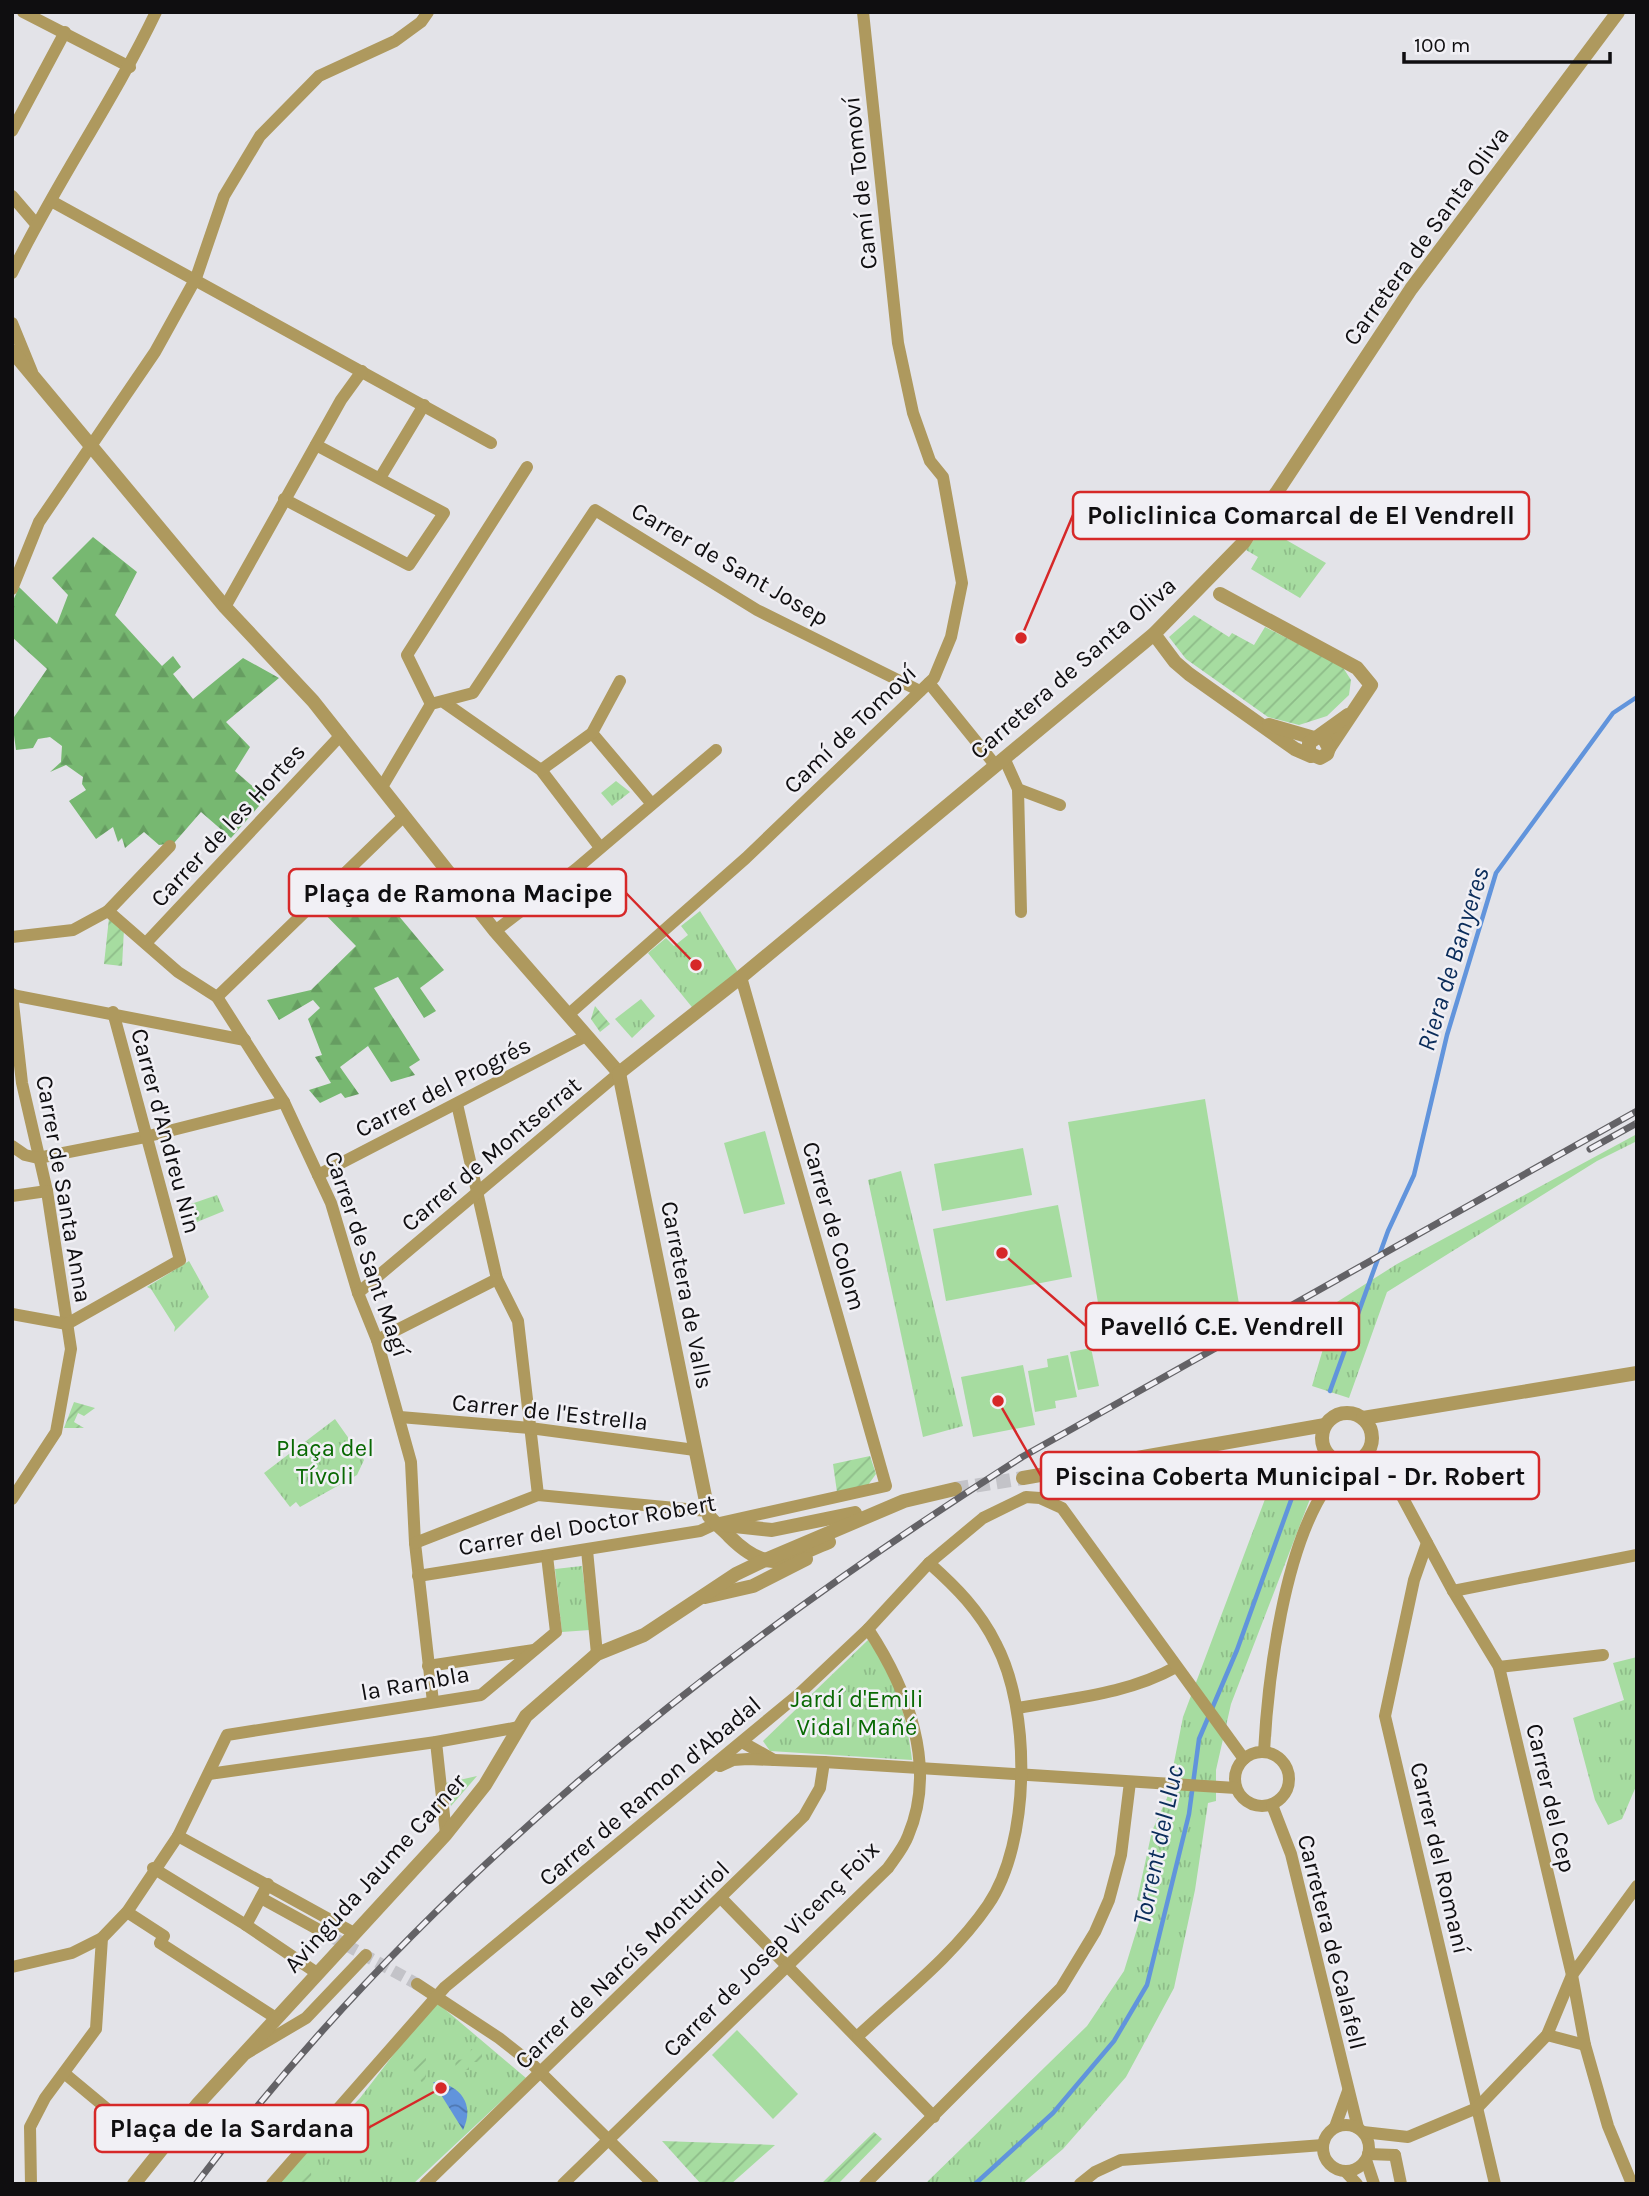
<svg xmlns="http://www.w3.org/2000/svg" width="1649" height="2196" font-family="Karla,sans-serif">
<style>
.grass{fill:url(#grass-tufts)}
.forest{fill:url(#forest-firs)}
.garden{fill:url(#garden-furrows)}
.pitch{fill:#a6dca0}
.water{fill:url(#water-waves)}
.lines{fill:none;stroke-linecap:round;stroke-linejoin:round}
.stream{stroke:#6194dc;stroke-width:4.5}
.minor-tunnel{stroke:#c3c3c8;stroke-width:12;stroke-dasharray:12 6;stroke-linecap:butt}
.tertiary-tunnel{stroke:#c3c3c8;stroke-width:14;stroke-dasharray:14 7;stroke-linecap:butt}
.minor{stroke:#ae995e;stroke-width:12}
.tertiary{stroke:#ae995e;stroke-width:14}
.rail-casing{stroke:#636266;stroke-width:7}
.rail{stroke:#f1f0f5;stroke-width:4.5;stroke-dasharray:13;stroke-linecap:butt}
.labels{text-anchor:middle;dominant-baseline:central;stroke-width:5;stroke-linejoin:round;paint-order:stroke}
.street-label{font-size:24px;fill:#0f0e10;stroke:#f1f0f5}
.park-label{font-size:24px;fill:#096903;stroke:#f1f0f5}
.water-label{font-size:26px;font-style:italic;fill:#0a2c5a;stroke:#f1f0f5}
.leader{fill:none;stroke:#d62828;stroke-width:2.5}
.callout-dot{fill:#d62828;stroke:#f1f0f5;stroke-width:2.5}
.callout{fill:#f1f0f5;stroke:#d62828;stroke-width:2.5}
.callout-label{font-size:26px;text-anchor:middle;font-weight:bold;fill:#0f0e10}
</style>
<defs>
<pattern id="grass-tufts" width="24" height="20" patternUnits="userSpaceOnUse" patternTransform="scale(1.75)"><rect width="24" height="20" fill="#a6dca0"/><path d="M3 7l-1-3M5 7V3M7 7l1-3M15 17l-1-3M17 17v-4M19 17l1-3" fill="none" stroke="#8ebc89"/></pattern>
<pattern id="forest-firs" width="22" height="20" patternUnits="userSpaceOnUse" patternTransform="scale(1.75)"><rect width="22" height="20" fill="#77b871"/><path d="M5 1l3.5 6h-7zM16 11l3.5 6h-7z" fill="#669d61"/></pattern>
<pattern id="garden-furrows" width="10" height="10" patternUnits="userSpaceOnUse" patternTransform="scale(1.75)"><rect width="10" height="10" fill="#a6dca0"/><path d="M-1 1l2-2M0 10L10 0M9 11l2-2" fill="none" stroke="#8ebc89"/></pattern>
<pattern id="water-waves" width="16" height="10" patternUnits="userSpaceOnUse" patternTransform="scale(1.75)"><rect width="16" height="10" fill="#6194dc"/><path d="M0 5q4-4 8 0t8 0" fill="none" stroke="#4e77b1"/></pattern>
</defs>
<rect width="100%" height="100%" fill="#e3e3e8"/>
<g class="grass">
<polygon points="1264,527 1326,563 1300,598 1251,569 1258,557 1246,550"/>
<polygon points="616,781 630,792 612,806 601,793"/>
<polygon points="700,911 741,977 700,1017 648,953 666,938 674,946 688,935 681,926"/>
<polygon points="641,999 655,1016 632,1038 615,1019"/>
<polygon points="1637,1134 1637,1141 1597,1161 1387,1292 1349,1398 1312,1386 1337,1302 1397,1264"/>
<polygon points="901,1171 963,1426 923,1437 868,1180"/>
<polygon points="217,1195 224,1211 197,1222 191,1204"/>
<polygon points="189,1261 209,1297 174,1332 175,1327 151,1289 147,1287"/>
<polygon points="335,1419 364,1460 357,1475 300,1507 296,1502 290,1507 264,1473"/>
<polygon points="1282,1454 1320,1473 1231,1704 1216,1770 1216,1801 1208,1803 1195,1890 1174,1988 1126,2077 1063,2149 1022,2184 925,2184 1087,2026 1124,1971 1145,1903 1137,1900 1152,1831 1167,1798 1183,1717"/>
<polygon points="582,1566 590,1630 562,1632 555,1569"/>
<path d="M868 1640C895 1674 907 1718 912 1760L770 1751 763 1741Z"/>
<polygon points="1637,1657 1637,1784 1622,1819 1608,1825 1595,1800 1573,1718 1624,1700 1613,1663"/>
<polygon points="477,1776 451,1806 446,1783"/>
<polygon points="435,2001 526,2078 413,2184 277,2184 360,2098"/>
</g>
<g class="forest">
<polygon points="93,537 137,572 115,615 162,666 173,656 181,667 173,674 193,699 243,658 279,678 226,722 250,747 235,771 266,798 231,838 201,812 174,843 159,845 144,832 125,848 122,838 118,842 113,827 96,839 69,801 86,790 82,784 83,777 66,765 50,772 61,762 62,746 50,737 38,739 33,748 16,750 12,720 47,669 12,637 12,603 19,587 57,624 68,595 52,578"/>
<polygon points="357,866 444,970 420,988 436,1011 424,1018 398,977 374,988 420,1060 409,1067 415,1075 391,1082 368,1046 340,1067 359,1094 345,1098 341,1093 320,1103 309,1090 331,1083 315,1057 322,1055 308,1019 320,1008 313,1000 279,1020 267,1000 311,990 356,946 318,907"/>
</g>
<g class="garden">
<polygon points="1194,615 1229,637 1232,633 1254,645 1265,627 1342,666 1351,680 1349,695 1327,716 1299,725 1268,717 1186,659 1169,637"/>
<polygon points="109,918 124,929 122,966 104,964"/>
<polygon points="595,1006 610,1024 600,1032 591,1019"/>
<polygon points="74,1402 95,1408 84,1416 78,1413 74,1422 84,1428 64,1428"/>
<polygon points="870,1456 876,1474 868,1485 837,1492 833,1464"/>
<polygon points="479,2044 482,2045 482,2062 469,2062 469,2070 456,2070 455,2060 469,2059 471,2049 478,2050"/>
<polygon points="426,2058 425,2087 406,2059"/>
<polygon points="874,2132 882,2139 838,2184 821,2184"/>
<polygon points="662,2141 775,2145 731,2184 701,2184"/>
<polygon points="310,2160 312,2184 286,2184"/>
</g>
<g class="pitch">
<polygon points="1205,1099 1240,1310 1103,1333 1068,1122"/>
<polygon points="765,1131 785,1204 744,1214 724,1143"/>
<polygon points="1023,1148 1032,1195 942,1211 934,1164"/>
<polygon points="1058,1205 1072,1277 946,1301 933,1229"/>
<polygon points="1091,1348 1099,1386 1078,1390 1070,1352"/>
<polygon points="1068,1355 1077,1397 1055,1401 1056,1408 1035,1412 1028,1371 1048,1367 1047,1359"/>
<polygon points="1023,1365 1035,1425 973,1437 961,1377"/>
<polygon points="737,2030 798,2094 773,2119 712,2055"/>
</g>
<path class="water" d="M433 2082C461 2084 475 2105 463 2130Z"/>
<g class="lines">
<g class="stream">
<polyline points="1330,1391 1388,1231 1414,1175 1447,1035 1496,873 1613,713 1637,697"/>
<polyline points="975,2184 1053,2113 1114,2041 1147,1985 1189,1814 1199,1739 1237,1650 1303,1467"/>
</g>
<polyline class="minor-tunnel" points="330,1936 417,1984"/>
<polyline class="tertiary-tunnel" points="955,1489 1023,1478"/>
<g class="minor">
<polyline points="23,12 130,67"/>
<polyline points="12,131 65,32"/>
<polyline points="12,196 36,224"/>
<polyline points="53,202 491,443"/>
<path d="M12 273C55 184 113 102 156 12"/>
<polyline points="12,323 32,372"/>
<polyline points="380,478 424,405"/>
<polyline points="284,499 409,565 444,513 316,445"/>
<polyline points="12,589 39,522 155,352 196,278 224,196 260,136 319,76 395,41 421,22 428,12"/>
<polyline points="225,607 341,400 362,371"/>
<polyline points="929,683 996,766"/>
<polyline points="445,703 541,770 599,846"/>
<polyline points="431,704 407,655 527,467"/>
<polyline points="592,733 651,803"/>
<polyline points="1005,760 1018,789 1060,805"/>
<polyline points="541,770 592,733 620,681"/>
<polyline points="382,787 431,704 473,693 595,510 757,610 920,691"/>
<polyline points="1018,789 1021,912"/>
<polyline points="108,911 170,846"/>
<polyline points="495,931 576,869 716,750"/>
<polyline points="12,937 73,930 108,911 178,972 217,997 284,1102 331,1203 358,1293 377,1340 411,1462 415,1543 433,1702"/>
<polyline points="146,943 341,735"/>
<polyline points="12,994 22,1083 47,1191 71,1349 56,1432 12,1499"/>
<polyline points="12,995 245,1040"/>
<polyline points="217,997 404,816"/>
<polyline points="569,1014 746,858 934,678 951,637 962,583 943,477 930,461 913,413 898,343 863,12"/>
<polyline points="457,1104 497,1279 518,1321 538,1495"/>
<polyline points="12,1146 25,1155 38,1158 145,1137 284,1102"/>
<polyline points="318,1175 586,1036"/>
<polyline points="12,1196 47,1191"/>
<polyline points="358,1293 619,1073"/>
<polyline points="12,1314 67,1324"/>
<polyline points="67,1324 180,1260 113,1012"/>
<polyline points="377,1340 497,1279"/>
<polyline points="400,1417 530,1428 695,1450"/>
<polyline points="1359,1460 1391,1476 1453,1591 1499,1667 1572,1975 1585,2045 1608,2126 1632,2184"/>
<polyline points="1329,1484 1331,1457"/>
<polyline points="415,1543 538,1495 707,1511"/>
<polyline points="1427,1543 1414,1580 1385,1716 1495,2184"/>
<polyline points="587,1550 597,1654"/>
<polyline points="418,1576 700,1531 715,1524 886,1486 741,977"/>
<polyline points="1453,1591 1637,1555"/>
<polyline points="428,1666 534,1650"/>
<polyline points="1499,1667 1603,1655"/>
<path d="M1018 1708C1072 1698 1128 1694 1176 1667"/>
<polyline points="436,1742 446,1834"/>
<polyline points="742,1742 774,1760"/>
<circle cx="1262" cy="1779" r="27"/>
<path d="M1264 1752C1268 1677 1284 1547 1328 1485 1334 1477 1344 1470 1351 1462"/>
<polyline points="720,1766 733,1760 748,1759 824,1762 1236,1788"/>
<polyline points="209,1774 436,1742 519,1727"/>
<polyline points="1272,1805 1291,1854 1358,2128"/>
<polyline points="178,1836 354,1933"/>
<polyline points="153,1868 246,1925"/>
<polyline points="268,1884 246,1925 317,1973"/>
<polyline points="261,1898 330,1936"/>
<polyline points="721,1898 934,2117"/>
<polyline points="127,1912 164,1936 160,1943 276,2018"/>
<polyline points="12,1967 72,1953 102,1938"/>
<polyline points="417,1984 499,2038 532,2064 653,2184"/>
<polyline points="1547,2035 1585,2045"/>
<path d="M858 2036C902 1995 954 1955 988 1905 1031 1842 1031 1710 996 1644 980 1611 956 1587 929 1563"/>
<polyline points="247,2053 306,2018 366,1955"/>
<polyline points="64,2073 159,2152"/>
<circle cx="1346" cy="2148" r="23"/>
<polyline points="1335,2127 1348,2091"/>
<polyline points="1363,2132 1408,2137 1477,2108 1547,2035 1572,1975 1637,1886"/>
<polyline points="1368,2154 1395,2155"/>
<polyline points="1395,2155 1401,2184"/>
<polyline points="1366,2160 1374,2184"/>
<polyline points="1345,2171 1357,2184"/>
<polyline points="31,2184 30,2127 45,2098 96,2029 102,1938 127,1912 178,1836 227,1735 481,1695 556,1632 547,1556"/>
<polyline points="272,2184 445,1987 799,1694 868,1629 929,1563 983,1518 1026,1497 1040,1498 1062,1508 1244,1759"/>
<polyline points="425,2184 804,1816 820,1788 824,1762"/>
<path d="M563 2184 888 1868C895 1858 904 1847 908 1836 938 1766 907 1688 868 1629"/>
<polyline points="865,2184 1061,1988 1095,1932 1109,1900 1121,1855 1130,1782"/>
<polyline points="1080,2184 1095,2172 1121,2160 1323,2145"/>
</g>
<g class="tertiary">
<polyline points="12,351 225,607 313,701 495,931 619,1073"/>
<polyline points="1220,594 1357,668 1371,685 1329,748"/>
<polyline points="1154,634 1175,662 1189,674 1295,749 1311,756"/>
<polyline points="1269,725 1314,738"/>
<polyline points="1318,737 1324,739 1329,748 1327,754 1320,758 1309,753 1309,743 1348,715"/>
<polyline points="619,1073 741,977 1154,634 1244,542 1411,289 1618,12"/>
<path d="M619 1073 709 1516C715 1524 723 1529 729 1536 769 1576 784 1560 829 1542"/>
<circle cx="1347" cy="1438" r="25"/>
<polyline points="1363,1418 1637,1373"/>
<polyline points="1023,1478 1325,1425"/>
<polyline points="716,1524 772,1530 855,1513"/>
<polyline points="705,1597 753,1586 806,1559"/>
<polyline points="134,2184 197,2105 446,1834 485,1785 526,1716 597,1654 644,1635 736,1574 763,1561 904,1501 955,1489"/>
</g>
<defs>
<g id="rail">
<polyline points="1590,1149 1637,1123"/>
<path d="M196 2184C420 1887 710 1655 1022 1457L1637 1111"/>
</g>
</defs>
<use href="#rail" class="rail-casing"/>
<use href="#rail" class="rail"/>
</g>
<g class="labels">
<g class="street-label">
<text transform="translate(860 183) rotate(-96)">Camí de Tomoví</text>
<text transform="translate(1426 236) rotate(-54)">Carretera de Santa Oliva</text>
<text transform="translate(730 564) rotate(30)">Carrer de Sant Josep</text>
<text transform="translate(1073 668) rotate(-41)">Carretera de Santa Oliva</text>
<text transform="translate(850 729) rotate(-44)">Camí de Tomoví</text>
<text transform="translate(228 825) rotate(-47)">Carrer de les Hortes</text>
<text transform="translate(443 1087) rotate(-27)">Carrer del Progrés</text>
<text transform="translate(166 1131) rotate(75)">Carrer d'Andreu Nin</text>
<text transform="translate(491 1154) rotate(-40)">Carrer de Montserrat</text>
<text transform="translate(64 1189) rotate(80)">Carrer de Santa Anna</text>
<text transform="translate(834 1226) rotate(74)">Carrer de Colom</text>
<text transform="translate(367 1254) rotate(71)">Carrer de Sant Magí</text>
<text transform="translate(687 1295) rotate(79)">Carretera de Valls</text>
<text transform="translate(550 1412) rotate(6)">Carrer de l'Estrella</text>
<text transform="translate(587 1525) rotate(-10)">Carrer del Doctor Robert</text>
<text transform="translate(415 1683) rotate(-10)">la Rambla</text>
<text transform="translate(650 1791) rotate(-40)">Carrer de Ramon d'Abadal</text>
<text transform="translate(1551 1798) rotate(77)">Carrer del Cep</text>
<text transform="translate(1440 1858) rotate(77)">Carrer del Romaní</text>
<text transform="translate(375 1873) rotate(-48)">Avinguda Jaume Carner</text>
<text transform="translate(1332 1942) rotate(76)">Carretera de Calafell</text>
<text transform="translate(771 1949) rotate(-45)">Carrer de Josep Vicenç Foix</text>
<text transform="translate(622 1965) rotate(-44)">Carrer de Narcís Monturiol</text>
</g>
<g class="park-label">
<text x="325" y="1448">Plaça del<tspan x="325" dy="28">Tívoli</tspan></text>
<text x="857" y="1699">Jardí d'Emili<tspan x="857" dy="28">Vidal Mañé</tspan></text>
</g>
<g class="water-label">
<text transform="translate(1453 959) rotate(-73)">Riera de Banyeres</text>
<text transform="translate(1158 1845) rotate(-78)">Torrent del Lluc</text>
</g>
</g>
<path class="leader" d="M1021 638L1073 515M696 965L626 893M1002 1253L1086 1326M998 1401L1041 1476M441 2088L368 2128"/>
<g class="callout-dot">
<circle cx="1021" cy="638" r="7"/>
<circle cx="696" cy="965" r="7"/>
<circle cx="1002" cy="1253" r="7"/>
<circle cx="998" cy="1401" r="7"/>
<circle cx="441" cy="2088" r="7"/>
</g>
<g class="callout">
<rect x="1073" y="492" width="456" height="47" rx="7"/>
<rect x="289" y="869" width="337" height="47" rx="7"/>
<rect x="1086" y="1303" width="273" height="47" rx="7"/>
<rect x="1041" y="1452" width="498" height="47" rx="7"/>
<rect x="95" y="2105" width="273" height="47" rx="7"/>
</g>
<g class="callout-label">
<text x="1301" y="524">Policlinica Comarcal de El Vendrell</text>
<text x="458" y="902">Plaça de Ramona Macipe</text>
<text x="1222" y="1335">Pavelló C.E. Vendrell</text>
<text x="1290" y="1485">Piscina Coberta Municipal - Dr. Robert</text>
<text x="232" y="2137">Plaça de la Sardana</text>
</g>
<rect width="1649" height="2196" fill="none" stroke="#0f0e10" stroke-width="28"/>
<path d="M1404 52v10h206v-10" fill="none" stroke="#0f0e10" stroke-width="3.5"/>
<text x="1414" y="52" font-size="21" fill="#0f0e10" stroke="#f1f0f5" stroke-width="5" paint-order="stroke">100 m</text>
</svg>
